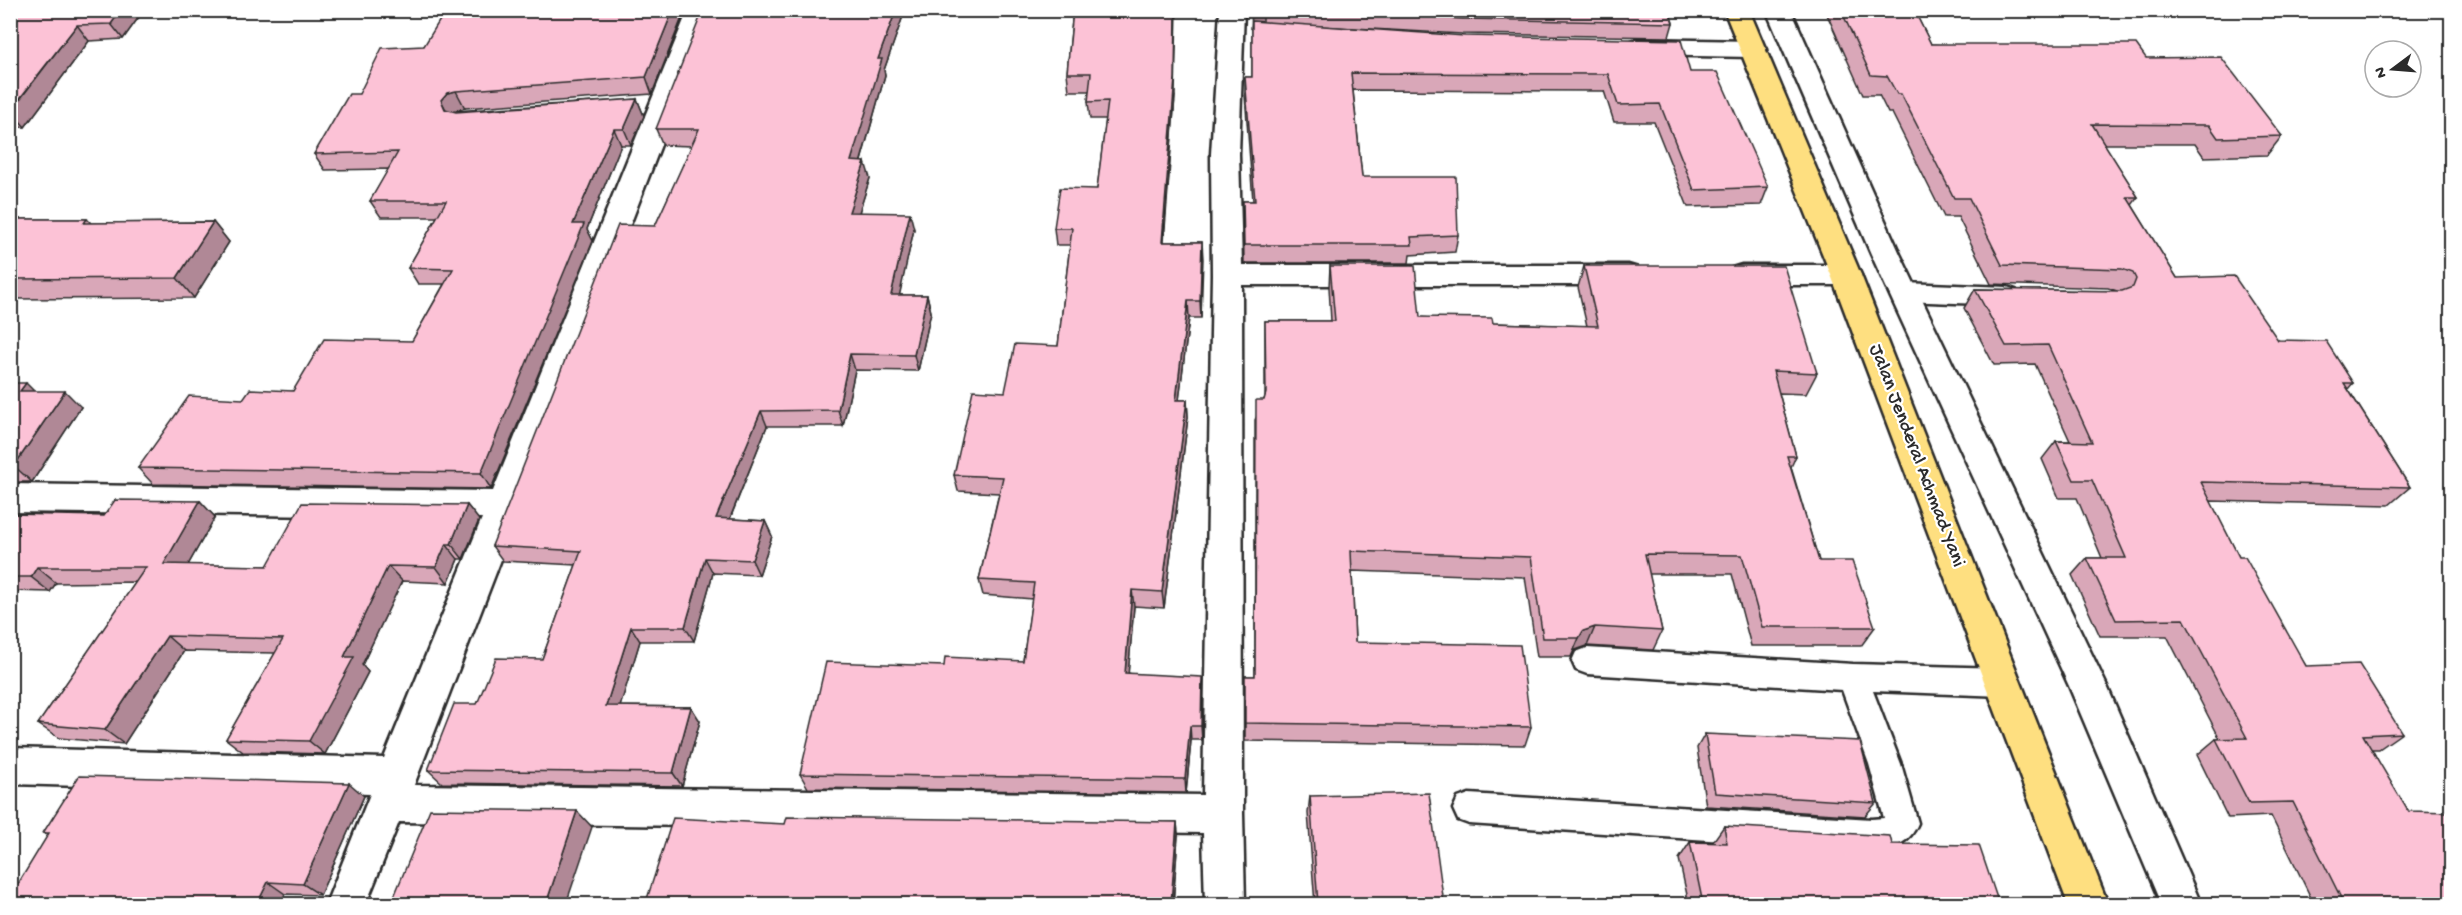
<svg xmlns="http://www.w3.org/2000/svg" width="2462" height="915" font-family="'Gochi Hand',sans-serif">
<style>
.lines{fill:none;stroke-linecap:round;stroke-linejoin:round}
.lane-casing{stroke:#2b2b2b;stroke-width:5}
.street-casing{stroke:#2b2b2b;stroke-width:5}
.primary-casing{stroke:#2b2b2b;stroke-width:5}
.lane{fill:#fff;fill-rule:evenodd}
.street{fill:#fff;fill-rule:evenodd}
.primary{fill:#fedf80;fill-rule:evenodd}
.wall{fill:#d9a7b8;stroke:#2b2b2b;stroke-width:1.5}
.shaded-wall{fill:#b08896;stroke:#2b2b2b;stroke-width:1.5}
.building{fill:#fcc2d6;stroke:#2b2b2b;stroke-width:1.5}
.labels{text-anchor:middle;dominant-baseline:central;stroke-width:4.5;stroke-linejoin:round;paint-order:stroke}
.street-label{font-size:20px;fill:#2b2b2b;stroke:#fff}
</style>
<rect width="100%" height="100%" fill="#fff"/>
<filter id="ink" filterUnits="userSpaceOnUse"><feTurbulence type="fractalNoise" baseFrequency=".0167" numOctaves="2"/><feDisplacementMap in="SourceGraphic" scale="12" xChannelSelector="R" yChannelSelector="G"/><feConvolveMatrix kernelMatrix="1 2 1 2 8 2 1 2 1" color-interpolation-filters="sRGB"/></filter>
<g filter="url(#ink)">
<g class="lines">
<defs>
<g id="lane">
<polygon points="1903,283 2007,287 2016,290 2019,296 2016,302 2007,305 1903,301 1894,298 1891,292 1894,286"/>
<path d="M1587 648 1853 664 2003 668 2014 672 2018 682 2014 692 2003 696 1873 691 1901 764 1918 823C1909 845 1894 847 1872 851L1469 824 1458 820 1453 809 1458 798 1469 794 1872 819 1884 818 1869 764 1842 690 1587 674 1576 670 1572 661 1576 652Z"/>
</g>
<g id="street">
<polygon points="688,10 713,10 414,785 1203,795 1212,275 1211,154 1220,10 1244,10 1239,154 1242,265 1628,265 1638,268 1643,275 1638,282 1628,285 1242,285 1243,814 1245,904 1205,904 1203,833 399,822 366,904 326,904 370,794 10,784 10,748 384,758 482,518 10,512 10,484 493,491"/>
<polygon points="1766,10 1791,10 1900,254 2107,686 2201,904 2161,904 2069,686 1871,254"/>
<polygon points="1637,39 1753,41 1762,44 1766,49 1762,54 1753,57 1637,55 1628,52 1624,47 1628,42"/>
<polygon points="1742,265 1846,265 1856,268 1861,275 1856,282 1846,285 1742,285 1732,282 1727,275 1732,268"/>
</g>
<polygon id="primary" points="1724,10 1749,10 1861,275 2108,904 2068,904 1831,275"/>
</defs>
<use href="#lane" class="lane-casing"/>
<use href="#street" class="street-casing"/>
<use href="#primary" class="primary-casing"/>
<use href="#lane" class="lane"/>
<use href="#street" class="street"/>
<use href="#primary" class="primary"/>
</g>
<g class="wall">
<polygon points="10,10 144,10 123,39 89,41 25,127 10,128"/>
<polygon points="685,10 652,94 465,108 456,110 454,111 637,99 644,116 631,145 621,145 587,229 593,241 491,489 153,484 138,468 243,399 293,391 412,341 444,284 418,284 408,268 437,217 381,217 370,201 389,169 325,170 314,154 359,94 424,46"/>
<polygon points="896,10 902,10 903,16 884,70 885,75 861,161 870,178 859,212 914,229 899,295 927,295 931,312 918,371 855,370 843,426 767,426 730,519 765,521 772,536 759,575 713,573 694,641 640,641 620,706 691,707 700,721 682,786 442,783 428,770 477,704 542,659 576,565 503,561 492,546 655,226 692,146 663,145 656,129"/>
<polygon points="1073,10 1175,96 1164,242 1202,242 1201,318 1189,318 1179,400 1187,400 1188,417 1164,608 1134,606 1128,673 1203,692 1202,740 1191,740 1186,793 808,788 800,774 944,666 1023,661 1032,599 983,595 979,580 999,493 958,491 954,475 1005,392 1058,346 1070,245 1056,245 1054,228 1097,189 1106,119 1090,119 1088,102 1089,91 1069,91 1067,73"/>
<polygon points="1251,10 1669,10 1673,23 1669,37 1462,34 1317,26 1690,72 1768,187 1761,205 1688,207 1654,122 1614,122 1604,91 1353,90 1362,177 1458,235 1455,252 1410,255 1409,263 1244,263 1243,201 1253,201 1245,95 1245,77 1252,77 1252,27"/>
<polygon points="1825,10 1914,10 1931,44 2146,58 2282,136 2267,155 2204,157 2195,144 2104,144 2138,197 2132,205 2177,278 2278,340 2353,383 2348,389 2410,487 2389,505 2210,501 2239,557 2306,666 2402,733 2379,749 2372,749 2451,904 2314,904 2271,816 2228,818 2197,755 2216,739 2220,739 2167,636 2100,636 2072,575 2087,558 2102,558 2077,498 2059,498 2042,459 2056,441 2070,441 2035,364 1994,365 1964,308 1975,289 2117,291 2108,288 1991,284 1958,217 1944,217 1892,113 1888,113 1879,95 1863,95"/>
<polygon points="10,219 87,219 91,223 213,222 229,242 194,298 10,299"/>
<polygon points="1330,266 1420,317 1493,323 1587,326 1578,287 1584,266 1817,373 1806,394 1779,393 1796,456 1791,467 1819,561 1875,627 1861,646 1751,646 1732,574 1649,574 1662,631 1653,650 1587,646 1575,650 1571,657 1537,657 1525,577 1352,571 1355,642 1531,727 1525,745 1245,741 1245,676 1255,676 1255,420 1265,397 1265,321 1331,321 1329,287"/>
<polygon points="10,383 81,407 32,482 10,482"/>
<polygon points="200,501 215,517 188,565 267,566 467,505 479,520 463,559 458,559 448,583 402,581 362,665 368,672 325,754 243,752 226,739 275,653 184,651 124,744 59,738 38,724 136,582 56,583 50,592 10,591 10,514 11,514 104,516"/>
<polygon points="1705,734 1876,803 1865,816 1706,806 1697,748"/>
<polygon points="364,796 320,895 285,894 280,904 10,904 48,836 43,833"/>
<polygon points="1310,796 1444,904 1315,904 1308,813"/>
<polygon points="1177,822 1178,835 1173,904 648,904 646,902 785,824"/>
<polygon points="1724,826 1892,844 1999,904 1689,904 1679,859 1690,842 1712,843"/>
</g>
<g class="shaded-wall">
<polygon points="121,10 144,10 123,39 111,24"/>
<polygon points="673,10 685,10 652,94 646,77"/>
<polygon points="896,10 902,10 903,16 884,70 885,75 856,178 851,161 878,59"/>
<polygon points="1176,10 1177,10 1175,96 1162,259 1162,242"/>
<polygon points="1258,10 1263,10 1263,23 1251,28 1252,13"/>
<polygon points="77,25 89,41 25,127 11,111"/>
<polygon points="456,91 465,108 456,110 450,117 454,125 441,100 447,93"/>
<polygon points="637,99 644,116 631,145 624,129"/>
<polygon points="614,129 621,145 587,229 593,241 491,489 481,473 573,224"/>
<polygon points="865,162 870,178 854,228 849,212"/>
<polygon points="910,213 914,229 896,311 891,295"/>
<polygon points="213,222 229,242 194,298 177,278"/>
<polygon points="1202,242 1203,259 1201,318 1200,301"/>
<polygon points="927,295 931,312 918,371 914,355"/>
<polygon points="1188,301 1189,318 1177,417 1176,400"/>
<polygon points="850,354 855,370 843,426 838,410"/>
<polygon points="26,383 42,399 20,391"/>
<polygon points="65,391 81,407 32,482 14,466"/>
<polygon points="1187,400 1188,417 1164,608 1162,592"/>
<polygon points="761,411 767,426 724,533 716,518"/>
<polygon points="200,501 215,517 180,579 164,564"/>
<polygon points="467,505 479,520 463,559 451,544"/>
<polygon points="765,521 772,536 759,575 752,560"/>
<polygon points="446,544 458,559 448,583 436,567"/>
<polygon points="705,558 713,573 694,641 685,627"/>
<polygon points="388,566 402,581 362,665 368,672 325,754 309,741 344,657"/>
<polygon points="37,567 56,583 50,592 31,577"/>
<polygon points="1132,590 1134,606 1127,688 1125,673"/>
<polygon points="631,627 640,641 616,720 606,706"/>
<polygon points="1595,627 1587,646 1575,650 1571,657 1579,638 1583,631"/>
<polygon points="167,636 184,651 124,744 105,730"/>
<polygon points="1202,677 1203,692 1202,740 1201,726"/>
<polygon points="691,707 700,721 682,786 673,773"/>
<polygon points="1190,726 1191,740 1186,793 1185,779"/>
<polygon points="349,783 364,796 320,895 303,884"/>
<polygon points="577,811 592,827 566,904 546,904"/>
<polygon points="1177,822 1178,835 1173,904 1171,904"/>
<polygon points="268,882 285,894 280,904 257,904"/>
</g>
<g class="building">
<polygon points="10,10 121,10 111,24 77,25 10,111"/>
<polygon points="446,10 673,10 646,77 456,91 447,93 441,100 445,109 456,112 637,99 624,129 614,129 573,224 584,224 481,473 138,468 189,396 243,399 250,389 293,391 324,339 412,341 453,269 408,268 446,201 370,201 398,152 314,154 349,94 359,94 382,48 424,46"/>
<polygon points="703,10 896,10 878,59 882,59 851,161 865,162 849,212 910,213 891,295 927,295 914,355 850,354 838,410 761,411 716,518 765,521 752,560 705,558 685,627 631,627 606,706 691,707 673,773 428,770 454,704 477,704 496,658 542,659 581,551 492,546 618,225 655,226 699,129 656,129"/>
<polygon points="1073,10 1176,10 1175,78 1162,242 1202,242 1200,301 1188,301 1176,400 1187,400 1162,592 1132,590 1125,673 1202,677 1201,726 1190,726 1185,779 800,774 826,662 944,666 945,657 1023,661 1034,583 979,580 1003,477 954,475 973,390 1005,392 1015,344 1058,346 1072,228 1054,228 1060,188 1097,189 1108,101 1088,102 1091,73 1067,73"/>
<polygon points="1304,10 1669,10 1673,23 1464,19"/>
<polygon points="1841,10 1914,10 1931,44 2136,44 2146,58 2221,57 2282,136 2218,138 2209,125 2092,124 2138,197 2127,197 2177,278 2234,276 2278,340 2326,341 2353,383 2344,383 2410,487 2201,482 2239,557 2245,557 2306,666 2359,664 2402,733 2363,735 2408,811 2451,812 2451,904 2344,904 2293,802 2249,803 2216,739 2247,738 2184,619 2116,620 2087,558 2126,558 2092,480 2074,480 2056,441 2092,442 2048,345 2006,346 1975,289 2122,291 2133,287 2136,279 2133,273 2122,269 2002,265 1969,198 1954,198 1901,94 1897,94 1887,76 1871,75"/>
<polygon points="1252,21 1465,36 1681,40 1690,72 1717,72 1768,187 1694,190 1660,104 1618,105 1608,74 1351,73 1362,177 1456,177 1458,235 1411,237 1412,245 1244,245 1243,201 1255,201 1245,77 1252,77"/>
<polygon points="10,219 87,219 84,223 213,222 177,278 10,279"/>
<polygon points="1330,266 1415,266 1420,317 1492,318 1493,323 1598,326 1584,266 1784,266 1817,373 1773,371 1796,456 1787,456 1819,561 1852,561 1875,627 1762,627 1742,555 1645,554 1662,631 1595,627 1583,631 1579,638 1543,638 1531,557 1351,551 1355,642 1520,645 1531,727 1245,723 1245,676 1255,676 1256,400 1264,400 1266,393 1265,321 1335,321"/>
<polygon points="10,383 26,383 20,391 65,391 14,466 10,466"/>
<polygon points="115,500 200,501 164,564 267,566 302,503 467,505 451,544 446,544 436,567 388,566 344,657 354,657 309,741 226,739 283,639 167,636 105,730 38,724 146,567 37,567 31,577 10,577 10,514 104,516"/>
<polygon points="1705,734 1860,741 1876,803 1715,793"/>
<polygon points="79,776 349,783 303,884 268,882 257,904 10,904 10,897 49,833 43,833"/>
<polygon points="1429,793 1444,904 1318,904 1310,796"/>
<polygon points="430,809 577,811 546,904 365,904 368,898 393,899"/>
<polygon points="787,817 1177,822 1171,904 685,904 646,902 673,818 785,824"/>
<polygon points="1724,826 1890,836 1892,844 1979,845 1999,904 1703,904 1690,842 1727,843"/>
</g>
</g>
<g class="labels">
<g class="street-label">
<text transform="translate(1916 456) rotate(69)">Jalan Jenderal Achmad Yani</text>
</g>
</g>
<rect width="2462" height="915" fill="none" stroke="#fff" stroke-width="36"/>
<rect x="18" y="18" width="2426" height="879" fill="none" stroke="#2b2b2b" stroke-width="2" filter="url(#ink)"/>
<g transform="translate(2393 69) rotate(254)"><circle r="28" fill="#ffffff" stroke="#aaaaaa" stroke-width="1.5"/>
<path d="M0-4.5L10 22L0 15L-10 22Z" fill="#2b2b2b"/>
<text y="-9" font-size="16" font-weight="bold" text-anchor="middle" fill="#2b2b2b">N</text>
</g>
</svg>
